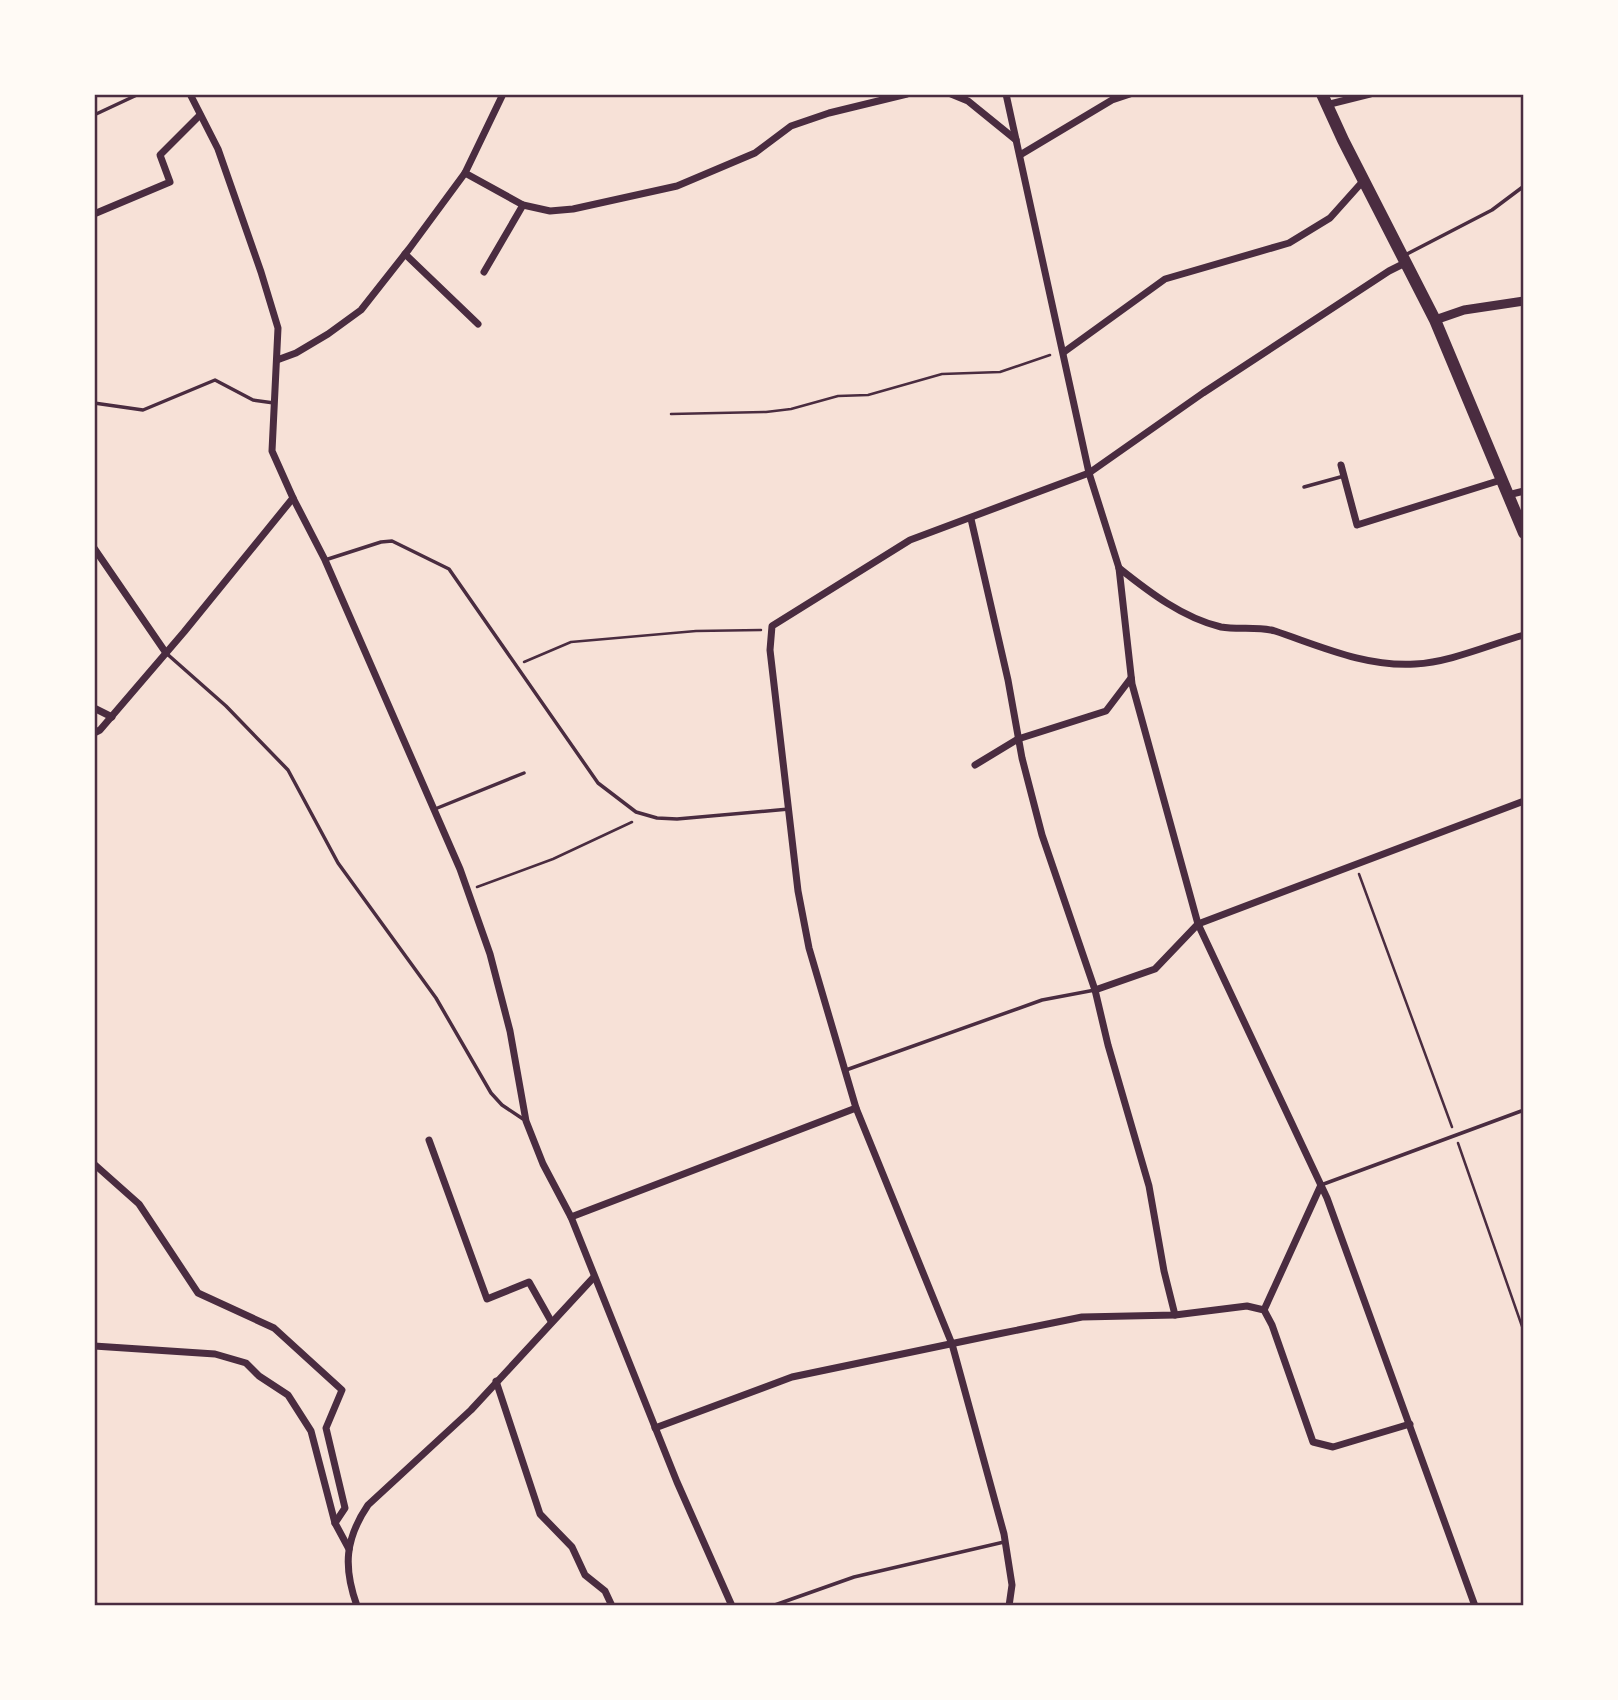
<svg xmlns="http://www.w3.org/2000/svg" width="1618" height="1700" font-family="Literata,serif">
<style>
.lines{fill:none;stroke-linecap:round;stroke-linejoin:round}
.path{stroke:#4a2c40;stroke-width:2.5}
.service{stroke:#4a2c40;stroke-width:3.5}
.minor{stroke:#4a2c40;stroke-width:7}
.tertiary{stroke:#4a2c40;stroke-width:9}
.trunk{stroke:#4a2c40;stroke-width:12}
.neatline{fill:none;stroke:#4a2c40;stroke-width:2.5}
</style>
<rect width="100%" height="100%" fill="#f7e1d7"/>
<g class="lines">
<g class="path">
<polyline points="671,414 766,412 791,409 838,396 868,395 942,374 1000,372 1050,355"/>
<polyline points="524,662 571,642 696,631 761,630"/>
<polyline points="1359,874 1452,1127"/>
<polyline points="477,887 553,859 632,822"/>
<polyline points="1458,1143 1524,1332"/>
<polyline points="94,1600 98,1606"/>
</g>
<g class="service">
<polyline points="94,115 139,94"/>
<polyline points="1405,255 1492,210 1524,186"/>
<polyline points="94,403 143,410 215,380 253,400 274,403"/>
<polyline points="1304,487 1344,476"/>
<polyline points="325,560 381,542 392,541 449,569 598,783 636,812 657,818 677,819 789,809"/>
<polyline points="166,653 226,706 288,770 338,863 436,998 491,1093 502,1105 523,1119"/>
<polyline points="435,809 524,773"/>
<polyline points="846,1070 1042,1000 1095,990"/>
<polyline points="1321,1185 1524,1110"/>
<polyline points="772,1606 854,1577 1004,1542"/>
</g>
<g class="minor">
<polyline points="190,94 218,149 261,272 278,328 272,451 293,498 325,560 460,869 490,954 510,1031 526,1121 543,1164 571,1217 677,1482 732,1606"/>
<polyline points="951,94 968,101 1016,140"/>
<polyline points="1006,94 1089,473 1119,568 1132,684 1198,924 1327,1198 1475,1606"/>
<polyline points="1326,105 1370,94"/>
<polyline points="1020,155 1112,100 1130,94"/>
<polyline points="465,173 523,205 550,211 573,209 677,186 755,153 791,126 829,113 907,94"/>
<polyline points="94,214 170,182 160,155 200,115"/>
<polyline points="405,254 478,324"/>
<polyline points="484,272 523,205"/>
<polyline points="1064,352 1165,279 1289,243 1330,218 1364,180"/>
<polyline points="277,360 296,353 328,334 361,310 409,249 465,173 503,94"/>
<polyline points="1341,465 1357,525 1501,480"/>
<polyline points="1508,495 1524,491"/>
<polyline points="971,519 1008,680 1022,758 1042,835 1095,990 1108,1045 1149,1186 1164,1271 1175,1315"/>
<polyline points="94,548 166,653"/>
<path d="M1119 568C1149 592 1183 618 1221 627 1238 630 1258 626 1275 631 1320 646 1365 667 1415 664 1451 662 1488 645 1524 635"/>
<polyline points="94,708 112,717"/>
<polyline points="94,733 100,730 184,632 293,498"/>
<polyline points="975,765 1018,739 1106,711 1131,678"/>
<polyline points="1095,990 1155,969 1198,924 1524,801"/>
<polyline points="429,1140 487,1299 529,1282 551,1321"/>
<polyline points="94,1164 139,1204 198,1293 274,1328 342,1390 326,1428 345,1508 335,1523"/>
<polyline points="571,1217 856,1108"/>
<polyline points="1264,1310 1321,1185"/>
<polyline points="94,1346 215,1354 246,1363 259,1376 288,1395 311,1431 335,1523 349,1549"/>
<polyline points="496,1381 540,1514 572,1547 585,1575 605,1591 612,1606"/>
<polyline points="655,1428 792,1377 998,1334 1082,1317 1175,1315 1247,1306 1264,1310 1272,1325 1313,1442 1333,1447 1410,1424"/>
<path d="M357 1606C343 1567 345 1539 368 1505L471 1410 594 1277"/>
<polyline points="1009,1606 1012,1585 1004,1534 952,1344 856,1108 809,948 798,891 770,650 772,626 910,540 1089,473 1203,393 1389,271 1407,262"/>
</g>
<polyline class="tertiary" points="1435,320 1464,310 1524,301"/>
<polyline class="trunk" points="1322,94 1343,140 1435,320 1524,533"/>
</g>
<rect width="1618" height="1700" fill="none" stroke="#fffaf5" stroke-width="192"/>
<rect x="96" y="96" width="1426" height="1508" class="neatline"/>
</svg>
